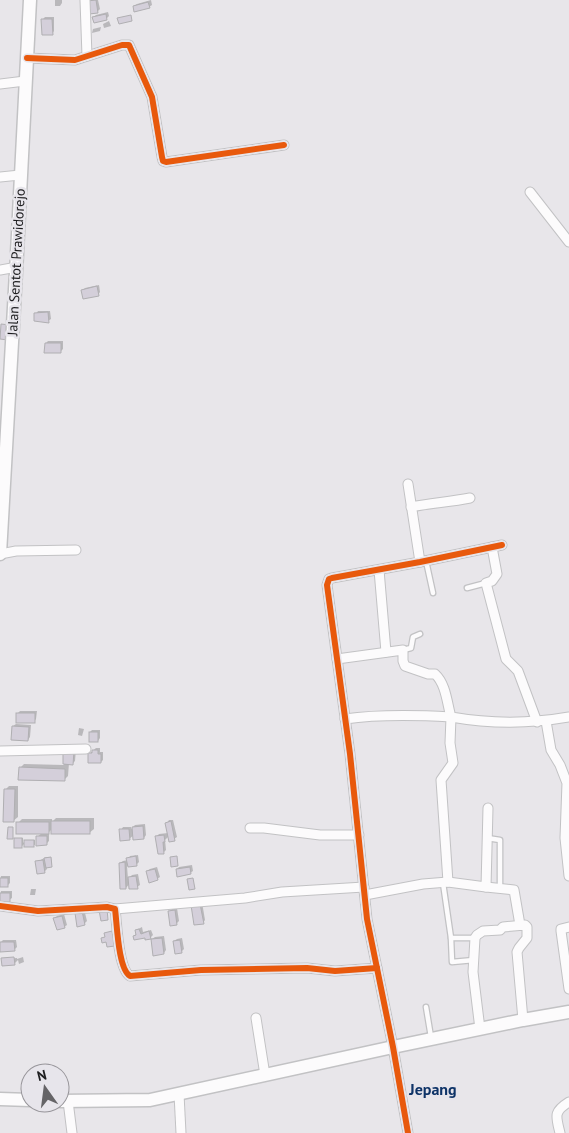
<svg xmlns="http://www.w3.org/2000/svg" width="569" height="1133" font-family="'PT Sans',sans-serif">
<style>
.shadow{fill:#0003}
.building{fill:#d4cfda;stroke:#b0afb2}
.lines{fill:none;stroke-linecap:round;stroke-linejoin:round}
.lane-casing{stroke:#c2c2c4;stroke-width:7}
.street-casing{stroke:#c2c2c4;stroke-width:11}
.secondary-casing{stroke:#c2c2c4;stroke-width:15}
.lane{stroke:#fcfbfc;stroke-width:4.5}
.street{stroke:#fcfbfc;stroke-width:9}
.secondary{stroke:#fcfbfc;stroke-width:12}
.cycleway-casing{stroke:#e7e5eb;stroke-width:9}
.cycleway{stroke:#e8590c;stroke-width:6}
.labels{text-anchor:middle;dominant-baseline:central;stroke-width:5;stroke-linejoin:round;paint-order:stroke}
.street-label{font-size:14px;fill:#1e1e20;stroke:#e7e5eb}
.quarter-label{font-size:16px;font-weight:bold;fill:#0e3367;stroke:#e7e5eb}
</style>
<rect width="100%" height="100%" fill="#e8e6ea"/>
<g class="shadow">
<polygon points="55,0 62,0 62,3 60,6 55,6"/>
<polygon points="90,0 98,0 100,9 97,12 88,2"/>
<polygon points="151,0 152,5 149,7 134,6 137,4"/>
<polygon points="108,12 109,16 106,19 94,17 96,15"/>
<polygon points="45,17 54,17 54,31 52,34 42,20"/>
<polygon points="109,21 111,26 104,28 103,24"/>
<polygon points="101,27 100,31 92,33 93,29"/>
<polygon points="99,285 100,292 98,295 83,290 85,288"/>
<polygon points="38,311 50,311 51,319 48,321 36,314"/>
<polygon points="48,341 63,341 63,349 60,352 46,343"/>
<polygon points="20,711 37,711 36,719 34,722 18,713"/>
<polygon points="16,724 31,725 30,737 28,740 13,726"/>
<polygon points="79,728 84,729 82,736 78,735"/>
<polygon points="92,730 100,730 100,738 98,741 90,732"/>
<polygon points="96,748 100,748 100,752 103,752 103,760 101,762 89,754"/>
<polygon points="76,749 75,761 73,763 69,763 68,776 64,780 20,768 24,764 64,765 65,752"/>
<polygon points="9,786 18,786 18,817 13,821 5,790"/>
<polygon points="56,818 94,818 94,829 89,833 52,829 47,834 49,834 49,841 46,844 37,837 42,833 18,823 22,819 52,819 52,822"/>
<polygon points="169,820 173,820 177,837 174,839 169,836 165,840 166,850 164,852 157,836 159,834 168,833 167,823"/>
<polygon points="145,824 146,835 144,838 134,835 129,839 121,830 123,827 131,827 131,829 135,825"/>
<polygon points="16,838 23,838 23,843 26,840 35,840 35,845 25,843 22,846"/>
<polygon points="138,855 139,862 137,864 127,866 128,879 132,875 138,874 140,885 137,887 130,883 126,888 120,863 123,861 128,860 130,856"/>
<polygon points="46,857 51,857 52,865 46,866 47,869 44,872 37,862"/>
<polygon points="192,865 193,871 190,873 177,869 179,867"/>
<polygon points="157,867 160,877 157,879 147,871 150,869"/>
<polygon points="1,876 10,876 10,883 7,886 0,886"/>
<polygon points="31,889 36,889 35,895 30,895"/>
<polygon points="1,891 12,891 12,898 9,900 0,900"/>
<polygon points="202,902 205,920 203,923 192,905"/>
<polygon points="177,908 179,921 176,924 170,911 172,909"/>
<polygon points="84,909 87,921 84,924 76,913"/>
<polygon points="64,914 67,925 64,927 55,918 57,916"/>
<polygon points="142,927 143,932 151,930 153,935 150,938 134,936 137,933 136,930"/>
<polygon points="164,936 166,950 164,953 152,939 155,937"/>
<polygon points="182,938 184,949 181,952 174,941 177,939"/>
<polygon points="3,940 16,940 17,947 14,950 0,943"/>
<polygon points="23,957 24,962 19,964 18,960 14,964 4,959 17,958 17,959"/>
</g>
<g class="building">
<polygon points="96,0 98,13 89,14 87,1"/>
<polygon points="148,2 150,8 134,12 133,6"/>
<polygon points="106,14 107,20 94,23 92,17"/>
<polygon points="131,15 132,21 119,24 117,18"/>
<polygon points="41,19 52,19 53,35 42,35"/>
<polygon points="97,286 99,296 83,299 81,290"/>
<polygon points="48,312 49,323 34,321 34,313"/>
<polygon points="1,324 10,325 8,340 0,339"/>
<polygon points="45,343 61,343 61,353 44,353"/>
<rect x="16" y="713" width="19" height="10"/>
<polygon points="12,726 29,727 28,741 11,740"/>
<rect x="89" y="732" width="9" height="10"/>
<polygon points="92,750 98,750 98,754 101,754 101,763 88,763 88,753 92,753"/>
<polygon points="63,751 74,751 73,765 63,764"/>
<polygon points="19,767 65,769 65,781 18,780"/>
<polygon points="4,789 15,789 14,822 3,822"/>
<rect x="51" y="821" width="39" height="13"/>
<polygon points="171,821 175,841 169,842 165,823"/>
<rect x="16" y="822" width="33" height="12"/>
<polygon points="143,826 144,839 133,840 132,827"/>
<polygon points="8,827 13,827 13,839 7,839"/>
<polygon points="119,829 129,829 130,840 120,841"/>
<polygon points="164,835 165,842 163,842 164,854 158,854 155,836"/>
<polygon points="36,836 47,836 47,845 36,846"/>
<rect x="14" y="838" width="8" height="10"/>
<rect x="24" y="840" width="10" height="7"/>
<polygon points="136,856 137,866 128,867 126,858"/>
<polygon points="177,856 178,866 171,867 170,857"/>
<polygon points="51,857 52,867 46,868 44,858"/>
<polygon points="43,860 45,873 37,874 35,861"/>
<polygon points="125,862 126,889 120,889 119,863"/>
<polygon points="190,867 191,874 177,877 176,869"/>
<polygon points="155,869 158,880 149,883 146,871"/>
<polygon points="136,876 138,889 129,889 128,877"/>
<rect x="0" y="878" width="8" height="9"/>
<polygon points="193,878 195,889 189,890 187,879"/>
<rect x="0" y="893" width="10" height="9"/>
<polygon points="200,904 204,924 194,925 191,905"/>
<polygon points="107,909 108,920 101,921 99,910"/>
<polygon points="175,910 177,925 170,926 168,911"/>
<polygon points="82,911 85,925 77,927 75,913"/>
<polygon points="62,916 65,928 57,930 53,918"/>
<polygon points="139,929 141,934 149,931 151,939 145,940 145,938 134,940 133,936 136,935 135,930"/>
<polygon points="112,931 115,946 107,947 106,942 102,943 101,938 105,937 104,933"/>
<polygon points="162,938 164,954 153,956 151,939"/>
<polygon points="180,940 182,953 175,954 173,941"/>
<polygon points="0,942 14,942 15,951 0,952"/>
<polygon points="14,957 15,965 2,966 1,958"/>
</g>
<g class="lines">
<defs>
<g id="lane">
<polyline points="426,561 433,593"/>
<polyline points="467,588 486,583"/>
<polyline points="403,650 411,648 413,637 420,634"/>
<polyline points="487,838 500,840 500,888"/>
<polyline points="443,883 451,938"/>
<polyline points="474,960 452,962 451,938 475,938"/>
<polyline points="426,1007 431,1037"/>
</g>
<g id="street">
<polyline points="85,0 87,56"/>
<polyline points="27,58 75,60 122,45 129,45 152,97 162,157 163,161 166,162 284,145"/>
<polyline points="0,84 25,81"/>
<polyline points="0,177 20,175"/>
<polyline points="530,192 569,242"/>
<polyline points="0,270 17,267"/>
<polyline points="408,484 420,562"/>
<path d="M411 507C431 503 450 502 470 498"/>
<polyline points="492,547 497,574 492,581 486,583 506,659 518,671 537,722"/>
<polyline points="0,554 16,551 76,550"/>
<polyline points="379,570 386,652"/>
<path d="M337 659 403 650V661L405 666 428 674H435C446 684 447 703 451 717 491 724 529 724 569 717"/>
<path d="M345 719C380 714 415 715 451 717L450 743 453 763 441 780 448 882"/>
<polyline points="546,721 551,750 560,765 567,783 565,838 569,876"/>
<polyline points="0,751 86,749"/>
<polyline points="250,828 264,828 320,835 359,835"/>
<polyline points="486,887 514,890 520,925"/>
<polyline points="365,895 423,884 448,882 486,887 488,808"/>
<path d="M0 906 38 911 107 907 115 909C117 923 118 969 130 976L201 970 307 968 335 971 377 968"/>
<polyline points="115,909 245,898 282,892 364,887"/>
<polyline points="569,927 561,929 561,931 569,989"/>
<polyline points="256,1018 265,1075"/>
<polyline points="480,1029 473,972 475,938 477,935 483,931 500,930 503,927 525,925 527,927 527,938 519,948 517,952 523,1020"/>
<polyline points="179,1094 181,1133"/>
<polyline points="68,1101 72,1133"/>
<polyline points="408,1133 393,1047 367,919 350,754 327,585 329,579 332,578 420,562 502,545"/>
<path d="M560 1133C556 1116 553 1112 569 1102"/>
</g>
<g id="secondary">
<path d="M0 554C11 369 21 185 30 0"/>
<polyline points="0,1099 30,1100"/>
<polyline points="60,1101 150,1100 393,1047 523,1020 569,1012"/>
</g>
</defs>
<use href="#lane" class="lane-casing"/>
<use href="#street" class="street-casing"/>
<use href="#secondary" class="secondary-casing"/>
<use href="#lane" class="lane"/>
<use href="#street" class="street"/>
<use href="#secondary" class="secondary"/>
<defs>
<g id="cycleway">
<polyline points="27,58 75,60 122,45 129,45 152,97 162,157 163,161 166,162 284,145"/>
<path d="M0 906 38 911 107 907 115 909C117 923 118 969 130 976L201 970 307 968 335 971 377 968"/>
<polyline points="408,1133 393,1047 367,919 350,754 327,585 329,579 332,578 420,562 502,545"/>
</g>
</defs>
<use href="#cycleway" class="cycleway-casing"/>
<use href="#cycleway" class="cycleway"/>
</g>
<g class="labels">
<g class="street-label">
<text transform="translate(16 262) rotate(-87)">Jalan Sentot Prawidorejo</text>
</g>
<g class="quarter-label">
<text x="433" y="1089">Jepang</text>
</g>
</g>
<g transform="translate(45 1088) rotate(346)"><circle r="24" fill="#e7e5eb" stroke="#97959a"/>
<path d="M0-4L9 19L0 12L-9 19Z" fill="#656467"/>
<text y="-8" font-size="14" font-weight="bold" text-anchor="middle" fill="#1e1e20">N</text>
</g>
</svg>
